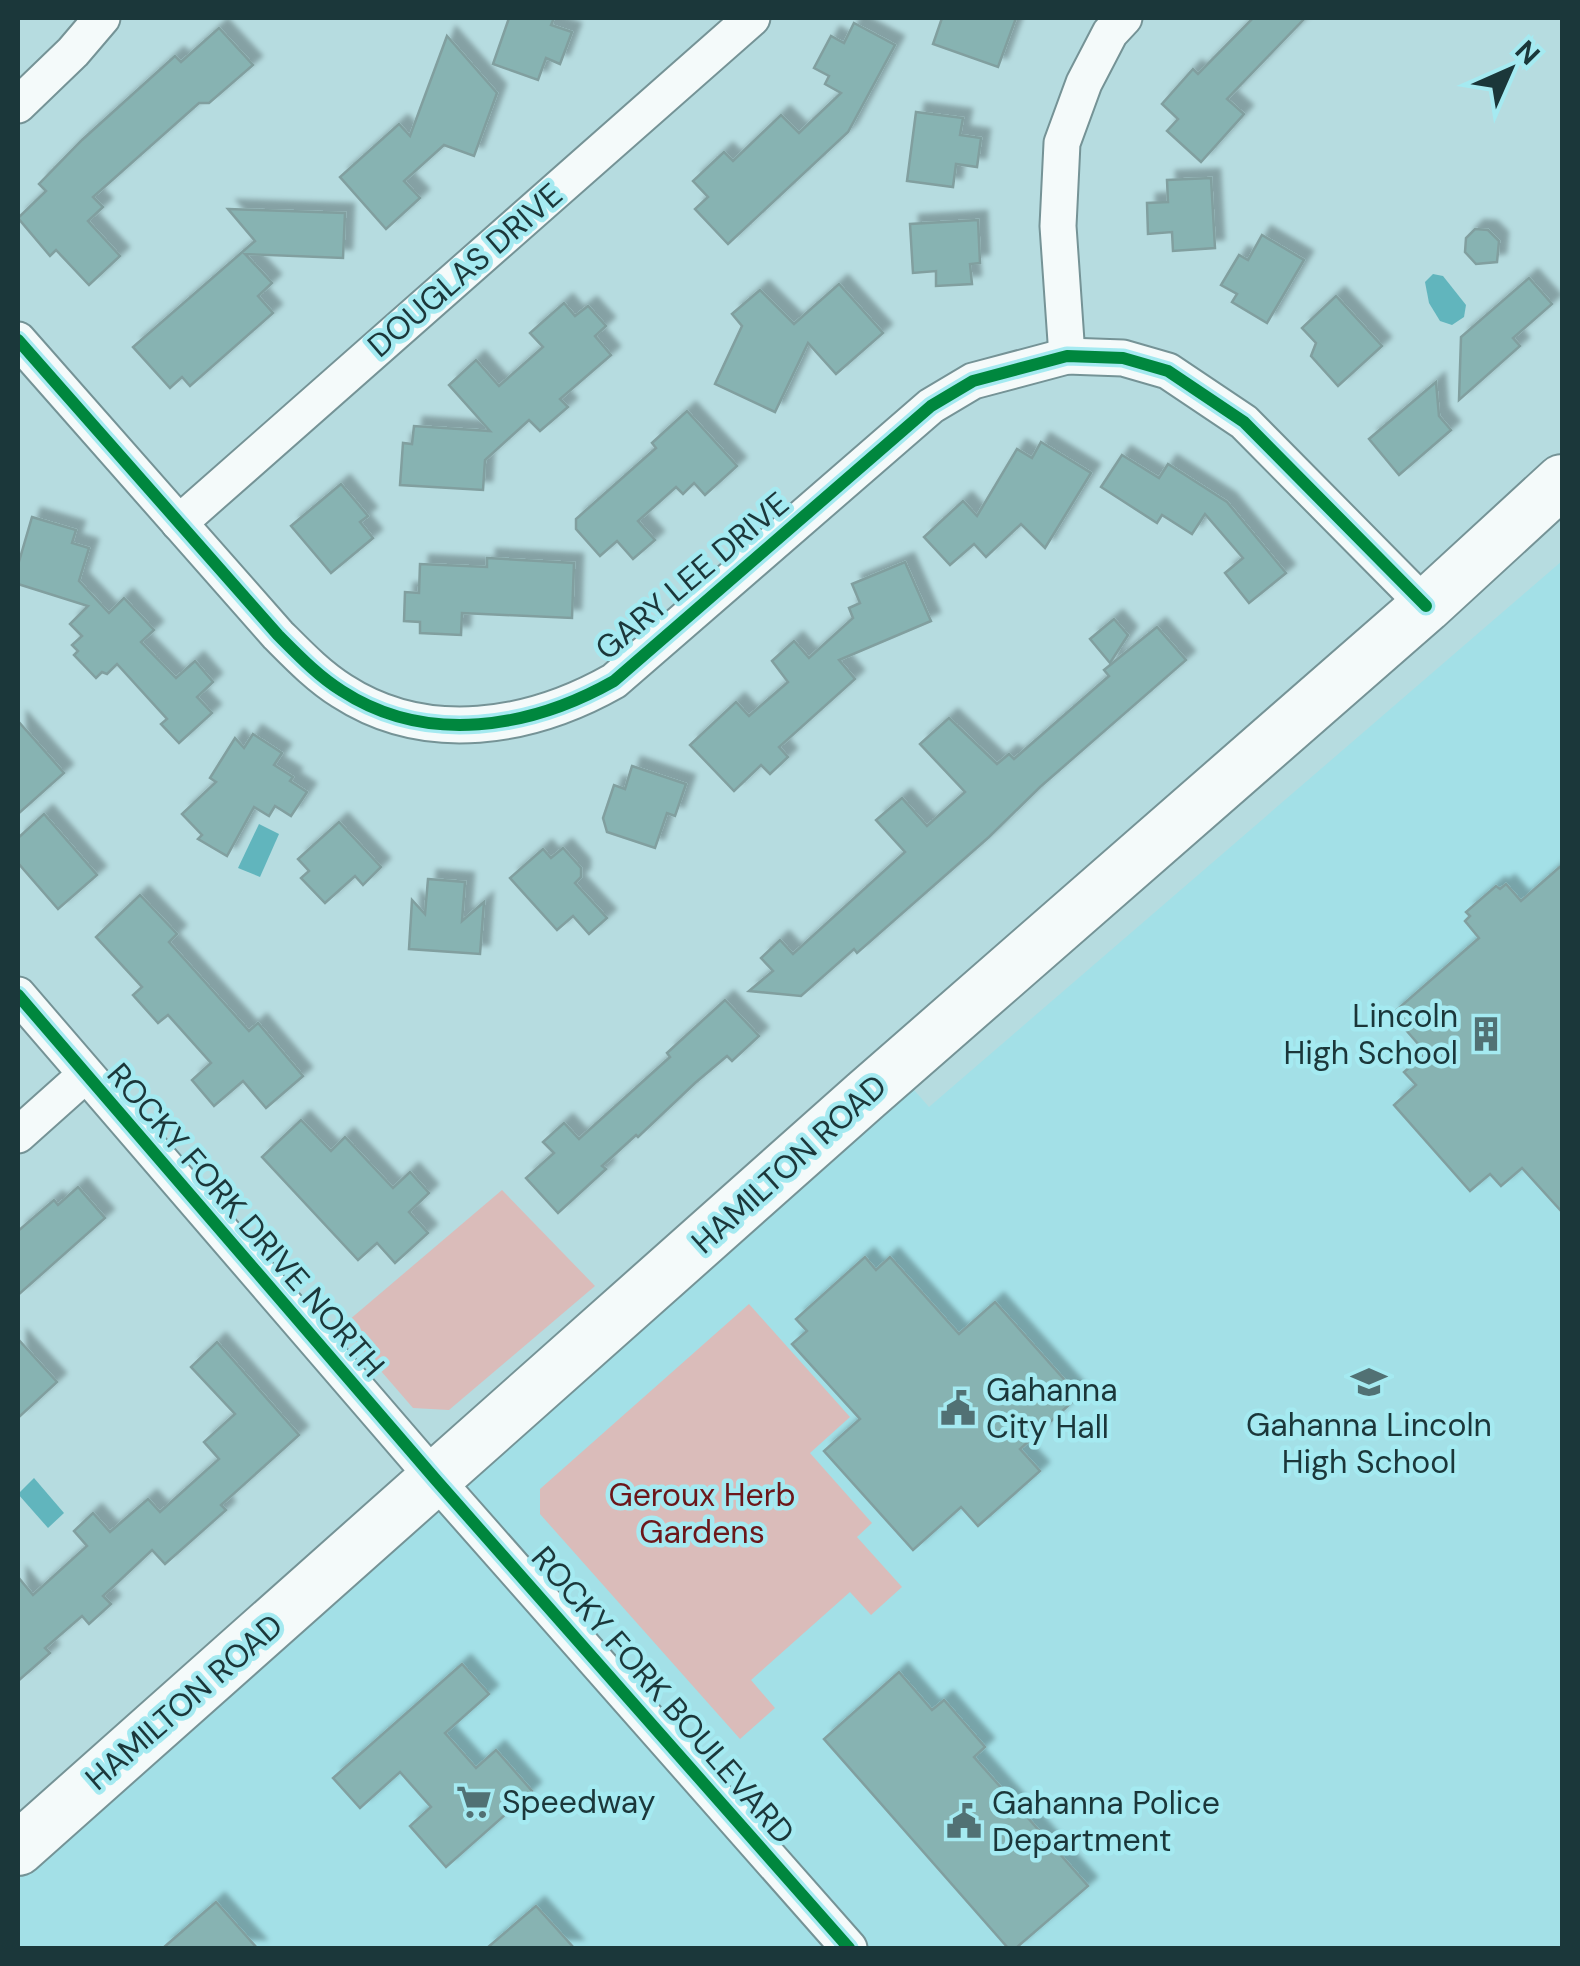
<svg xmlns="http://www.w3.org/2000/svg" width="1580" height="1966" font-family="'DM Sans',sans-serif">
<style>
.built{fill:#a3e0e7}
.green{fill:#dabcba}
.water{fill:#61b5bd}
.building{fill:#87b3b2;stroke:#819f9f;stroke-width:2.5;filter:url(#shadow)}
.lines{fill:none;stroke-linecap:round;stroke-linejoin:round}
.minor-casing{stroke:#759396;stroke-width:39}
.primary-casing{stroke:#759396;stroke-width:56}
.minor{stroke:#f4fafa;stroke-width:35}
.primary{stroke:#f4fafa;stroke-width:52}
.cycleway-casing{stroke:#a5eaf1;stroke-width:19}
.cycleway{stroke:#00873e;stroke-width:12}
.labels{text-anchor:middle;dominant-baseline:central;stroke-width:9;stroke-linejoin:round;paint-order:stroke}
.street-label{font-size:32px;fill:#1b373a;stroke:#a5eaf1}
.poi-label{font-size:32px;fill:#1b373a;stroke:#a5eaf1;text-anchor:start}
.park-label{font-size:32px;fill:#6c171a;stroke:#a5eaf1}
</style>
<defs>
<filter id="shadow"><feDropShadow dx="9" dy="-9" stdDeviation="2.5" flood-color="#0004"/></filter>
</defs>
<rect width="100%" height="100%" fill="#b6dce0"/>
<polygon class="built" points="1562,561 1562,1948 18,1948 18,1831 893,1066 929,1107"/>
<g class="green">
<polygon points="502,1190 595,1286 449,1410 413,1408 342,1326"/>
<polygon points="749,1304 850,1417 810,1453 872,1523 857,1537 902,1587 871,1615 850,1592 751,1680 775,1708 740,1739 540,1514 540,1489"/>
</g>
<g class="water">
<polygon points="1433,274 1443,276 1466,305 1464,317 1452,325 1440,321 1429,303 1425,282"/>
<polygon points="259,824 279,834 260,877 238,868"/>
<polygon points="34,1478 64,1513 48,1528 18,1494"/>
</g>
<g class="building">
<polygon points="509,18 554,18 551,25 572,32 560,64 546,58 538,80 493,64"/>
<polygon points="942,18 1016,18 998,67 933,44"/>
<polygon points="1253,18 1305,18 1227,99 1244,114 1201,162 1167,131 1178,119 1162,104 1193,69 1198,74"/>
<polygon points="854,23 895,45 848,132 728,244 695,209 708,197 693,181 724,152 733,161 781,115 799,133 841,93 825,84 829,76 814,68 831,36 844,43"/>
<polygon points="219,28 253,65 209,103 199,103 93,197 103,207 88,221 120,256 89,285 56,250 50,256 18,218 46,191 39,184 82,140 175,56 181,62"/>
<polygon points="447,36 497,93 474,156 444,145 404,181 420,198 386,229 340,177 399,124 410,136"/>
<polygon points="916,112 963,118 960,135 981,138 977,167 956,164 953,187 907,181"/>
<polygon points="1211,178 1215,248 1173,251 1172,232 1148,234 1147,203 1168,202 1167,180"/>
<polygon points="228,209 345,213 343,258 245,254 272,283 258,296 273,313 190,386 182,377 170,388 133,347 255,241"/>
<polygon points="978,220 980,263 970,264 972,284 936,286 936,271 913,273 910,224"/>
<polygon points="1475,229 1488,230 1499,241 1497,262 1476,264 1465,252 1466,238"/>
<polygon points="1262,235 1304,260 1267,323 1232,302 1237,294 1221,285 1239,255 1248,260"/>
<polygon points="1529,278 1552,304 1513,338 1520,346 1459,400 1461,337"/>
<polygon points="839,284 883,333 836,374 808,343 775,412 715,384 742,326 732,314 760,290 794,324"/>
<polygon points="1336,296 1382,346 1338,386 1311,356 1316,343 1302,328"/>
<polygon points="564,303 575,316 588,306 606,326 595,336 611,355 560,399 568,407 540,431 529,420 485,460 483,490 400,485 403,443 412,444 414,426 490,431 449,385 476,360 499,386 543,347 530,333"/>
<polygon points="1436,382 1439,416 1451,430 1399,475 1369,439"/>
<polygon points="687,411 737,466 705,495 694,483 683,494 676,487 638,521 655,540 633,559 617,541 600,556 576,529 576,519 656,448 652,443"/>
<polygon points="1041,442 1091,473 1045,548 1021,524 986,557 974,544 950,565 924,537 963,501 977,516 1017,449 1032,458"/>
<polygon points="1122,455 1159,478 1168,464 1227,502 1286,573 1249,603 1225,573 1243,558 1205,514 1192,534 1162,515 1157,523 1101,487"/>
<polygon points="341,484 368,516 360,522 373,538 331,573 291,526"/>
<polygon points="32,517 76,530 72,543 89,548 79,581 109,613 124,598 154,630 141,642 176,678 195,661 213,682 197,697 212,713 179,743 161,724 167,719 117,664 107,674 102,672 96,678 74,655 78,651 72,645 82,636 70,624 88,606 18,584 18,565"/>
<polygon points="487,558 574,563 572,618 462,613 461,635 420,633 420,622 404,621 405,592 419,593 420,564 487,567"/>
<polygon points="905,562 931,621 839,660 855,679 779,747 788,757 770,774 761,765 734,791 690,745 736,702 749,716 788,682 772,661 794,641 809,658 853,618 849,608 860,603 852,584"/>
<polygon points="1114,619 1128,635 1110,663 1090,639"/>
<polygon points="1157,627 1186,660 1040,787 989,837 857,953 854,949 801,996 749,991 773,971 761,958 780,940 793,954 905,852 876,820 902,798 927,826 965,792 920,744 949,718 997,764 1009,754 1014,759 1109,676 1104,670"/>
<polygon points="18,721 64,773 18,814"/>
<polygon points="253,734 282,753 274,765 293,777 290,781 307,792 291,816 275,806 269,816 254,807 227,856 198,839 202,835 182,814 216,782 210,778 235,738 244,748"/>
<polygon points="632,766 686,784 675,816 667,813 655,848 607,832 603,818 614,785 625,789"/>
<polygon points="44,814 97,875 58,909 18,863 18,838"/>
<polygon points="339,822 381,867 363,885 355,876 325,903 301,878 309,871 298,859"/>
<polygon points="563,848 581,868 581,877 575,883 607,918 589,934 573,916 557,930 510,878 543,849 551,858"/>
<polygon points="1562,865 1562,1212 1522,1168 1501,1186 1490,1174 1470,1191 1394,1105 1416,1085 1404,1072 1426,1053 1392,1014 1479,938 1465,921 1470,916 1466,912 1496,886 1500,889 1506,884 1521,901"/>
<polygon points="428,879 465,882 462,921 484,902 480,954 409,949 412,900 425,914"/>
<polygon points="140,895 177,934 169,942 249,1031 258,1023 303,1076 266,1108 243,1081 214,1106 192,1080 211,1063 168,1015 158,1023 133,995 142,987 96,937"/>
<polygon points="725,1000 759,1036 732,1061 727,1056 695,1083 638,1137 636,1135 602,1166 606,1169 558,1213 526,1178 554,1153 543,1142 564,1123 579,1139 670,1057 667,1053"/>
<polygon points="301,1120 331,1151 345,1137 393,1188 410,1172 429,1193 409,1212 428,1233 395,1263 377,1243 358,1260 262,1157"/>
<polygon points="78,1187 105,1218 18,1295 18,1231 54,1200 58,1205"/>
<polygon points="865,1257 876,1270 890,1257 959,1334 995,1302 1079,1396 1020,1449 1040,1471 978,1526 961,1507 913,1550 824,1451 860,1419 792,1344 807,1331 796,1319"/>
<polygon points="18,1339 57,1382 18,1418"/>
<polygon points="217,1342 299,1435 221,1505 226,1510 165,1564 152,1550 103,1596 111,1604 89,1624 82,1616 45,1648 50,1653 18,1681 18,1577 33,1595 87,1546 74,1531 93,1513 110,1532 148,1499 160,1512 219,1459 204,1442 235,1414 191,1367"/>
<polygon points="462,1664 489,1694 445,1733 476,1768 496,1750 532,1791 446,1867 410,1826 431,1807 400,1772 360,1808 333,1778"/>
<polygon points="899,1672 932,1710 944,1700 985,1747 974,1757 1088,1886 1016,1948 1008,1948 824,1739"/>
<polygon points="216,1902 257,1948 163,1948"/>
<polygon points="536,1906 574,1948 487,1948"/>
</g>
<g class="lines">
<defs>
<g id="minor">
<polyline points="18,105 73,52 102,18"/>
<path d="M18 340 278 635C298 655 318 676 342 691 427 746 531 728 614 681L931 406 973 381 1067 356 1123 358 1168 371 1244 422 1426 606"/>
<polyline points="1067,356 1058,226 1062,143 1084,83 1110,33 1124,18"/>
<polyline points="179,523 752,18"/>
<polyline points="18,995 436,1480 849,1948"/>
<polyline points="18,1135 84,1076"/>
</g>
<polyline id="primary" points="18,1849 865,1096 1426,606 1562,481"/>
</defs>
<use href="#minor" class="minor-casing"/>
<use href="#primary" class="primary-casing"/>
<use href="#minor" class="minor"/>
<use href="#primary" class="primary"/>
<defs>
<g id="cycleway">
<path d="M18 340 278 635C298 655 318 676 342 691 427 746 531 728 614 681L931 406 973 381 1067 356 1123 358 1168 371 1244 422 1426 606"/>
<polyline points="18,995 436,1480 849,1948"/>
</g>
</defs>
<use href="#cycleway" class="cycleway-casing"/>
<use href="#cycleway" class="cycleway"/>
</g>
<defs>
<symbol id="building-bare" viewBox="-9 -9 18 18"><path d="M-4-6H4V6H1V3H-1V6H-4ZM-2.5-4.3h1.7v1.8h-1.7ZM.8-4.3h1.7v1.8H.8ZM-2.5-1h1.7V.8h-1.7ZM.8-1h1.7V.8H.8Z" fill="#517174" stroke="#a5eaf1" stroke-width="2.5" paint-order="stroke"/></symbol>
<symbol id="school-bare" viewBox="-9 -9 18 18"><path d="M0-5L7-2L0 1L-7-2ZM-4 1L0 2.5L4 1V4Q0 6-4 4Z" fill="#517174" stroke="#a5eaf1" stroke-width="2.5" paint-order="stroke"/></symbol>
<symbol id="civic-bare" viewBox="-9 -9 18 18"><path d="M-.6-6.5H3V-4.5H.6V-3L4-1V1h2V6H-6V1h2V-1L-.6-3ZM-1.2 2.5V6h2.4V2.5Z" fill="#517174" stroke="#a5eaf1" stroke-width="2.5" paint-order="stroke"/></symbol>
<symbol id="supermarket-bare" viewBox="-9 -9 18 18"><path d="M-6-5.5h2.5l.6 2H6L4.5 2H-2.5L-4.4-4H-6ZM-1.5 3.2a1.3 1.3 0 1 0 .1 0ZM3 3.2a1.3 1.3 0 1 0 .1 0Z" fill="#517174" stroke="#a5eaf1" stroke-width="2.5" paint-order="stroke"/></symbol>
</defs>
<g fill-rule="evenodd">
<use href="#building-bare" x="1461" y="1009" width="50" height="50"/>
<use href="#school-bare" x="1344" y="1357" width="50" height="50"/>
<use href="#civic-bare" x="933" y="1383" width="50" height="50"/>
<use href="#supermarket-bare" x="449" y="1777" width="50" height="50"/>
<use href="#civic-bare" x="939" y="1796" width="50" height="50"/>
</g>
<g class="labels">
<g class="street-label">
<text transform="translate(465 270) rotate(-41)">DOUGLAS DRIVE</text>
<text transform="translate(692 576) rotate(-40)">GARY LEE DRIVE</text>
<text transform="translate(789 1164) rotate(-42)">HAMILTON ROAD</text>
<text transform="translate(246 1220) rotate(49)">ROCKY FORK DRIVE NORTH</text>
<text transform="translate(663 1695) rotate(49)">ROCKY FORK BOULEVARD</text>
<text transform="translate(184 1702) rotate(-41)">HAMILTON ROAD</text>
</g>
<g class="poi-label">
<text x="1458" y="1016" text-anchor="end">Lincoln<tspan x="1458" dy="37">High School</tspan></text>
<text x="986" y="1390">Gahanna<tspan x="986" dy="37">City Hall</tspan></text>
<text x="1369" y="1425" text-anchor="middle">Gahanna Lincoln<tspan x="1369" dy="37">High School</tspan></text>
<text x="502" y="1802">Speedway</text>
<text x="992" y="1803">Gahanna Police<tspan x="992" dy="37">Department</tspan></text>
</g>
<g class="park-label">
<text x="702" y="1495">Geroux Herb<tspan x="702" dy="37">Gardens</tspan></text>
</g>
</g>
<rect width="1580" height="1966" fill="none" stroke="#1b373a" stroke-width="40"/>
<g transform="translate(1510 70) rotate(45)" stroke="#a5eaf1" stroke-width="8" paint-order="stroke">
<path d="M0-8L18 38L0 25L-18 38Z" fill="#1b373a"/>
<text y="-15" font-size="28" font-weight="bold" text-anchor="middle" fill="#1b373a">N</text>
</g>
</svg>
